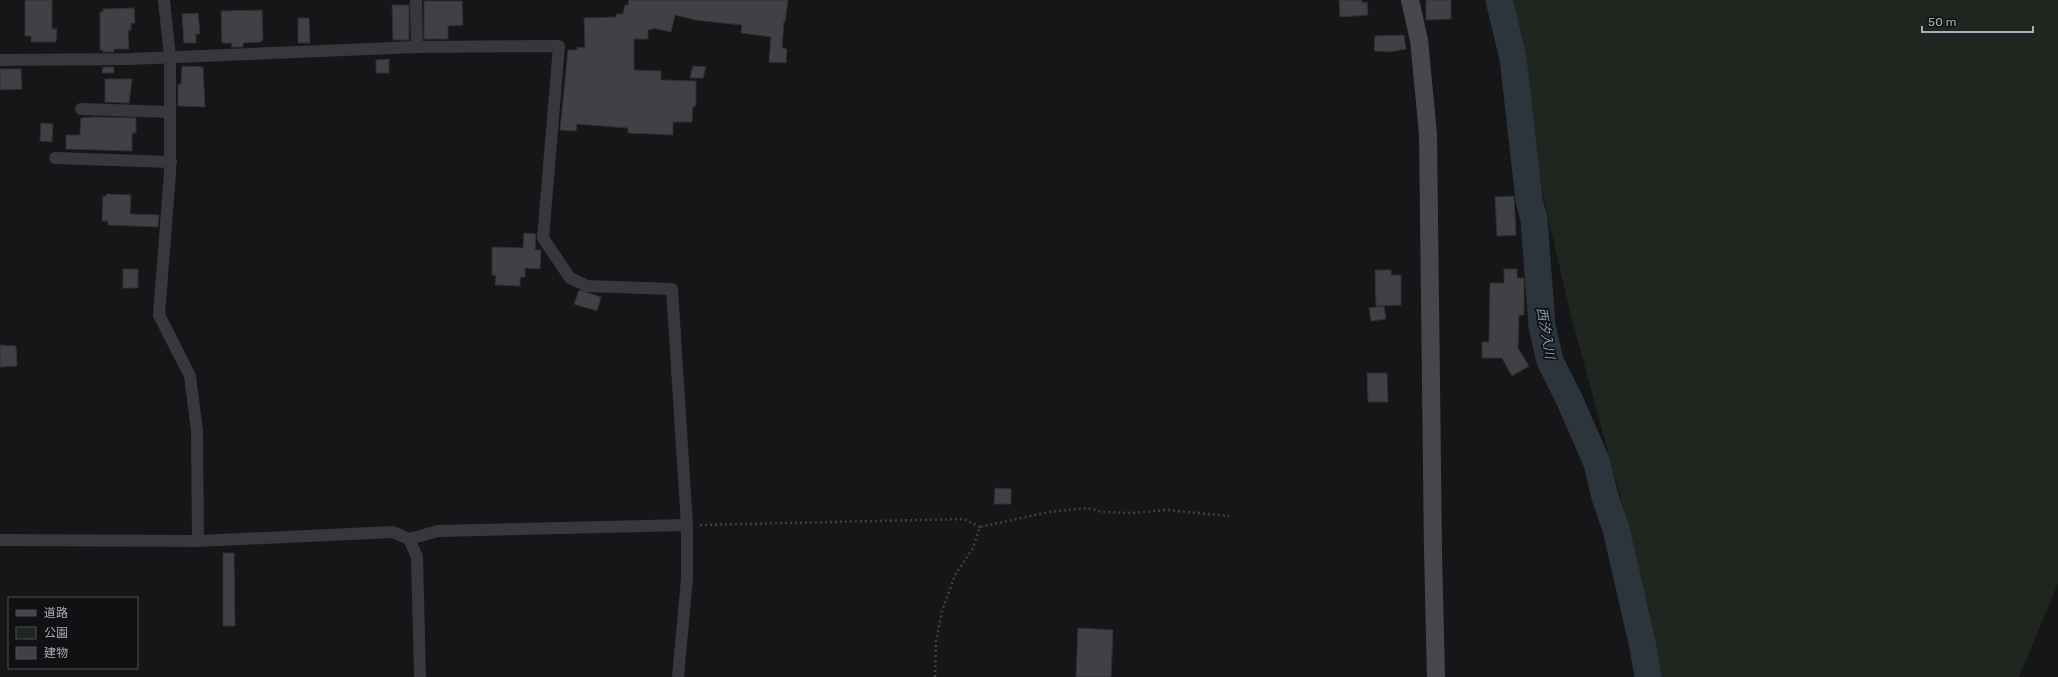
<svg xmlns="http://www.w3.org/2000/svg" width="2058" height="677" font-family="Rubik,'Noto Sans JP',sans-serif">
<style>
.green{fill:#1e261f}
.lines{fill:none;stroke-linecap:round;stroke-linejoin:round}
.river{stroke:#2c353c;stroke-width:27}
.building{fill:#404145;stroke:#303034}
.path{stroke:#3d3f44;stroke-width:2.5;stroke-dasharray:2 3;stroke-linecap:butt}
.street{stroke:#37383d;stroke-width:12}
.secondary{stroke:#45474d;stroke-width:18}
.labels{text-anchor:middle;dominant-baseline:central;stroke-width:3.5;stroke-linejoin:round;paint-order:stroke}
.water-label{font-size:13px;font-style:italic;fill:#7f9bb3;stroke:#111113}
</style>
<rect width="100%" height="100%" fill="#161618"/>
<polygon class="green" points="1498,0 2058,0 2058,583 2019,677 1645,677 1628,525 1570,312"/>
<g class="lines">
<polyline class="river" points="1499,0 1513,58 1529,200 1534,219 1542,326 1550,361 1570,401 1597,463 1605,497 1616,529 1643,647 1648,677"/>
</g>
<g class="building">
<polygon points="25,0 52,0 52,29 57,29 56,42 31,42 31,36 25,36"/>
<polygon points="629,0 788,0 785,22 784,21 782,48 787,49 786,63 769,62 771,37 741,33 742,25 695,20 675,15 671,32 653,28 652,30 648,29 648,39 634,39 634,70 661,71 661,80 696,81 696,106 693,106 692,122 673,122 673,135 628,133 628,128 577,124 576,131 560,130 568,50 577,50 577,47 585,48 584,18 616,17 616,14 623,14 625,5 628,5"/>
<polygon points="1339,0 1362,0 1362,3 1367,2 1368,15 1340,17"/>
<polygon points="1426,0 1451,0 1451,19 1426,20"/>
<polygon points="424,1 462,1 463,25 448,26 448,39 424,39"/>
<polygon points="392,5 409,5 409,40 393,40"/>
<polygon points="134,8 135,23 131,23 131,30 128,30 129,49 114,49 114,52 103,52 103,50 100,50 100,12 103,12 103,9"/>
<polygon points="262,10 263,40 261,42 243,43 243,47 231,47 232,43 222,43 221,11"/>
<polygon points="198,13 200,34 196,34 196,43 184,43 182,14"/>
<polygon points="298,18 309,18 310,43 298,43"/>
<polygon points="1404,35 1406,49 1389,52 1374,51 1375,36"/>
<polygon points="389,59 389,73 376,73 376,60"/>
<polygon points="182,66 203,67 205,107 178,106 178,85 181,84"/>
<polygon points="693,66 706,67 703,78 690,78"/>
<polygon points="103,67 114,67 114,73 102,73"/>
<polygon points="0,69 21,69 22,89 0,90"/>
<polygon points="105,79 132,79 129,103 105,102"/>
<polygon points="94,117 136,118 136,133 132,133 132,151 66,149 66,135 80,135 81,118"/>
<polygon points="41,123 53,124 52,142 40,141"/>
<polygon points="106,194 131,195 130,214 159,215 158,227 108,225 108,221 102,221 103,196 106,197"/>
<polygon points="1514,196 1516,235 1497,236 1495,197"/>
<polygon points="524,233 536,234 535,250 541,250 540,269 525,268 525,277 520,277 520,286 495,285 496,276 492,275 492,247 523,248"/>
<rect x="123" y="269" width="15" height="19"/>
<polygon points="1504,269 1517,269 1517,278 1524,278 1524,315 1519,315 1518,348 1529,366 1512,376 1502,358 1482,358 1482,342 1489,342 1490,283 1504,283"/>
<polygon points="1375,270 1391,270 1391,275 1401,275 1401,305 1376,306"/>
<polygon points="579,290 601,297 597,311 574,304"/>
<polygon points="1384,306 1386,319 1371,321 1369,308"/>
<polygon points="0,345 16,346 17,366 0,367"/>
<polygon points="1367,373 1387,373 1388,402 1368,402"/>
<polygon points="995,488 1011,489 1011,504 994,504"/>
<polygon points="223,553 234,553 235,626 223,626"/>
<polygon points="1078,628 1113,630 1111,677 1076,677"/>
</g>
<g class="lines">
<g class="path">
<polyline points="700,525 964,519 980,527"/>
<polyline points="935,677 936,641 942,611 955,575 973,548 980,527 1049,512 1087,508 1103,512 1133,513 1167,510 1229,516"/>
</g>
<g class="street">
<polyline points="164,0 170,57 170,173 159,315 190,376 197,431 198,541"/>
<polyline points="416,0 417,47"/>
<polyline points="0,60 129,59 417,47 559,46 543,238 570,278 587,286 672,289 687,525 687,578 678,677"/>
<polyline points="81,109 170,112"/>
<polyline points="55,158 171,162"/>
<polyline points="409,539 438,531 687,525"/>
<polyline points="0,540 198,541 393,532 409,539 417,557 420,677"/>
</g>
<polyline class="secondary" points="1410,0 1419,40 1428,134 1433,552 1436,677"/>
</g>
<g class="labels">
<g class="water-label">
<text transform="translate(1546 333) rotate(80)">西汐入川</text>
</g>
</g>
<rect x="8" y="597" width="130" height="72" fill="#111113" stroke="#4d4f55"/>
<rect x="16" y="610" width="20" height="6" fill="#45474d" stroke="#4d4f55"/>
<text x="44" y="617" font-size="12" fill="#a8adb8">道路</text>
<rect x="16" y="627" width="20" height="12" fill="#1e261f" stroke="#4d4f55"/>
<text x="44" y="637" font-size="12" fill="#a8adb8">公園</text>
<rect x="16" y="647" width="20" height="12" fill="#404145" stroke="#4d4f55"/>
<text x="44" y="657" font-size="12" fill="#a8adb8">建物</text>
<path d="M1922 26v6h111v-6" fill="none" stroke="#a8adb8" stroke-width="2"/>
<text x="1928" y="26" font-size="12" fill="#a8adb8" stroke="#111113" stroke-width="3" paint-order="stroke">50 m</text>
</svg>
